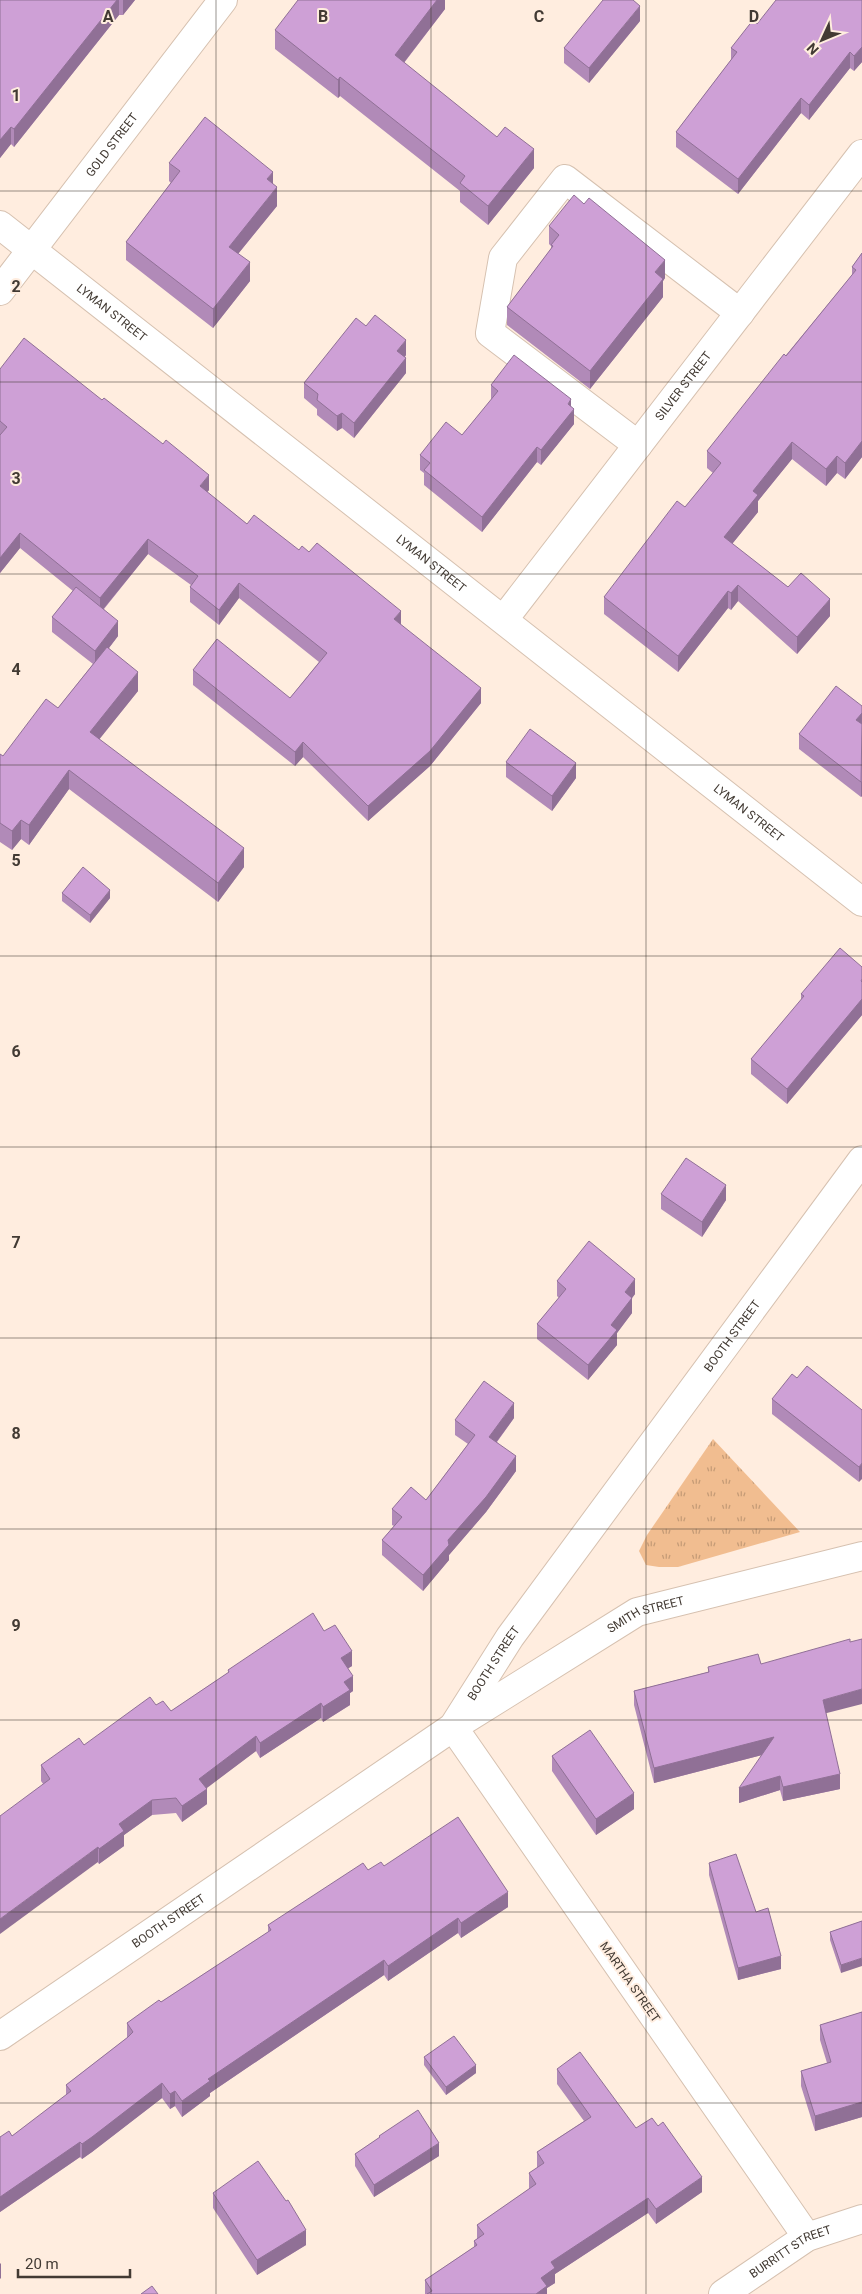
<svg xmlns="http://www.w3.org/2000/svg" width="862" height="2294" font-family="Roboto,sans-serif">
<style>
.park{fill:url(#park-tufts)}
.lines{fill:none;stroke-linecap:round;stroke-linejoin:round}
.minor-casing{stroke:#d6c1b0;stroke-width:30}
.minor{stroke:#fff;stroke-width:28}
.wall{fill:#b18ab8}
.shaded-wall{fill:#907096}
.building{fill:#cea0d6;stroke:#907096}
.grid{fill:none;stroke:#423a33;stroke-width:1;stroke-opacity:0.55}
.labels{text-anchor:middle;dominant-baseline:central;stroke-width:4;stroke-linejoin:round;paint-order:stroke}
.street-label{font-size:12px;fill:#423a33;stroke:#ffeddf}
.grid-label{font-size:16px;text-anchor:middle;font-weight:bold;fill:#423a33;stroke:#ffeddf;stroke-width:4;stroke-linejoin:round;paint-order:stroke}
</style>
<defs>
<pattern id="park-tufts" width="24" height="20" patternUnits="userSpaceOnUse" patternTransform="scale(1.25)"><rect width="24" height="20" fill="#f1bd90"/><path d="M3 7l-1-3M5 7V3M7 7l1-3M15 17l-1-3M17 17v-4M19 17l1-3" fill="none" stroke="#c59b76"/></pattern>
</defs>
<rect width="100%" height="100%" fill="#ffeddf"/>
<polygon class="park" points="713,1439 800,1532 678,1567 659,1567 646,1565 639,1551 647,1535"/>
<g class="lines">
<defs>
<g id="minor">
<path id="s1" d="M0 225 862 902"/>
<path id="s2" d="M0 291 223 0"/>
<polyline points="638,445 490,333 503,258 565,179 740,313"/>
<path id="s3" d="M504 619 862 154"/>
<path id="s4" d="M0 2036 453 1727 510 1637 862 1160"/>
<path id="s5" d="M807 2237 453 1727 637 1612 862 1556"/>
<path id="s6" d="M723 2294 807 2237 862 2219"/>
</g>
</defs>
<use href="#minor" class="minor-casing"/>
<use href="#minor" class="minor"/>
</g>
<g class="wall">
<polygon points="0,0 135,0 123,15 119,15 14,147 11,144 0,158"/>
<polygon points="445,0 445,9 404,63 534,168 488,225 460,202 460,191 340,96 338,98 275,49 275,30"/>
<polygon points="862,0 862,62 854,71 850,68 809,120 801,113 738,194 676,147 676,132 731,60 731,48 757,24"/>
<polygon points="640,21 589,83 564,63 564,48"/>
<polygon points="169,163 277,206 238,254 250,281 213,328 126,260 126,242 171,183 169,181"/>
<polygon points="549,226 665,278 663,281 663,297 590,389 507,325 507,307 551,249 551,246 549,244"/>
<polygon points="862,253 862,457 845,479 837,473 826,486 792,459 758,501 758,512 732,544 788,587 830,616 797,654 738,601 731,610 728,608 678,672 604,614 604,597 685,507 713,473 707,468 707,451 852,275 852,267"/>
<polygon points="366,326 406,355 405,357 406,373 354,438 342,428 337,431 317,415 317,409 304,398 304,383"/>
<polygon points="0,369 209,490 207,492 247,524 299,550 401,625 481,703 430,766 368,821 303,757 295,766 193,685 193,670 290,698 319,662 239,598 219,625 190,602 190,587 191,585 148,554 104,609 118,636 109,648 138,691 99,739 244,867 218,902 69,789 29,845 21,839 12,850 0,842 0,754 3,756 58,708 93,664 52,632 52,617 73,591 20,548 0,573"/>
<polygon points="491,385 571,406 574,424 541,465 537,462 482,532 424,485 424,473 420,470 420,455 462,435 491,400"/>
<polygon points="862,706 862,796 861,797 799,749 799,734"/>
<polygon points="506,762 576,778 552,811 506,777"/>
<polygon points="62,893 110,898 90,923 62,901"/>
<polygon points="862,967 862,1015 787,1104 751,1074 751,1059 801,1000 801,994"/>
<polygon points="661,1194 726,1200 702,1237 661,1209"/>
<polygon points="557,1281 635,1294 632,1298 632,1313 617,1333 617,1345 588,1380 537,1339 537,1324 559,1298 557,1296"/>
<polygon points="797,1378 862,1410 859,1482 772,1414 772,1399"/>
<polygon points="514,1418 497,1442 516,1471 486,1512 449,1555 449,1560 423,1591 382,1555 382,1540 394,1526 392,1525 392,1509 426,1500 468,1444 455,1435 455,1420"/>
<polygon points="324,1631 352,1666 348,1668 353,1691 350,1693 350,1705 323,1722 321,1718 260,1758 256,1751 206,1788 207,1804 182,1822 176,1813 152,1815 124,1835 124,1846 99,1864 41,1781 41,1765 84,1745 156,1705 171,1711 228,1673 228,1670"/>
<polygon points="761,1664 826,1713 840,1789 783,1801 780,1790 739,1803 762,1755 654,1783 634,1705 634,1691 708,1672 708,1667"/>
<polygon points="552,1756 634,1809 596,1835 552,1771"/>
<polygon points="709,1863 756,1912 781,1969 738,1980 709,1875"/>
<polygon points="384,1866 508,1907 461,1938 458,1933 388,1981 384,1975 210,2093 210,2096 182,2117 175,2106 170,2109 162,2098 92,2152 82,2159 80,2157 0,2212 0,2137 12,2136 66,2096 66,2085 127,2038 127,2023 161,2002 268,1932 268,1925 368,1870"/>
<polygon points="862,1921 841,1973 830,1940 830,1932"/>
<polygon points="862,2012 862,2117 815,2131 801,2086 801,2071 827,2063 820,2040 820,2025"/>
<polygon points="424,2057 476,2073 446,2095 424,2065"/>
<polygon points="557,2069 636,2128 702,2192 656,2224 648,2213 555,2274 555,2283 547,2288 547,2294 425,2294 425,2280 474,2247 474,2241 477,2239 477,2225 529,2189 529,2173 537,2168 537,2152 584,2121 557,2084"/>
<polygon points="379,2136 439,2156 374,2197 355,2166 355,2154 379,2138"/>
<polygon points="213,2193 306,2245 257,2275 213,2208"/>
</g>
<g class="shaded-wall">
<polygon points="117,0 119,0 119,15 14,147 14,129"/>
<polygon points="123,0 135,0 123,15"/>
<polygon points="437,0 445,0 445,9 395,74 395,55"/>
<polygon points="640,6 640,21 589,83 589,68"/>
<polygon points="862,47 862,62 854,71 854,56"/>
<polygon points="850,52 850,68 809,120 809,105"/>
<polygon points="340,77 340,96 338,98 338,80"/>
<polygon points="801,98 801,113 738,194 738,179"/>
<polygon points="11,127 11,144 0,158 0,140"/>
<polygon points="534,149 534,168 488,225 488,206"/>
<polygon points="273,172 273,190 267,179"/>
<polygon points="277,187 277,206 229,265 229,247"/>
<polygon points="665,260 665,278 663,281 663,297 590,389 590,371 655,272"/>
<polygon points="250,262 250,281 213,328 213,309"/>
<polygon points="406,340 406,355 397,366 397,351"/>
<polygon points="406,358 406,373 354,438 354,423"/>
<polygon points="571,399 571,413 574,409 574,424 541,465 541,450 568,404"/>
<polygon points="342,413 342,428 337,431 337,416"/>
<polygon points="862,441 862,457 845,479 845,463"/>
<polygon points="792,442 792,459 758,501 758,512 724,554 724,537 753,491"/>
<polygon points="537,447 537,462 482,532 482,517"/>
<polygon points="837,456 837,473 826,486 826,469"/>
<polygon points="209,475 209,490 200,501 200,486"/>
<polygon points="20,533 20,548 0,573 0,558"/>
<polygon points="148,539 148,554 100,613 100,598"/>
<polygon points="239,583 239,598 219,625 219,610"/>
<polygon points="738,585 738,601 731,610 731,593"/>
<polygon points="728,591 728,608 678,672 678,656"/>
<polygon points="830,599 830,616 797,654 797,637"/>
<polygon points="401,611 401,626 394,619"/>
<polygon points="118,621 118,636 95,666 95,651"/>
<polygon points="138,672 138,691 90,751 90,732"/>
<polygon points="481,688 481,703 430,766 368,821 368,806"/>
<polygon points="862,713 862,728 856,720"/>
<polygon points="303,742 303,757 295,766 295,752"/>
<polygon points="576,763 576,778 552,811 552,796"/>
<polygon points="69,770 69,789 29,845 29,825"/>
<polygon points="862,781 862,796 861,797 861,782"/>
<polygon points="21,820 21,839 12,850 12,831"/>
<polygon points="244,848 244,867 218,902 218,883"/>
<polygon points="110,890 110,898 90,923 90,915"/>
<polygon points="862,999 862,1015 787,1104 787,1089"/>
<polygon points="726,1185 726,1200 702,1237 702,1222"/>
<polygon points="635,1279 635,1294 632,1298 632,1313 617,1333 617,1345 588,1380 588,1365 611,1325 625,1292"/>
<polygon points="514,1403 514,1418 489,1452 489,1437"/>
<polygon points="516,1456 516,1471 486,1512 449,1555 449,1560 423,1591 423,1575 448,1540"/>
<polygon points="862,1463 862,1479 859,1482 859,1467"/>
<polygon points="352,1651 352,1666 341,1673 341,1658"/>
<polygon points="353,1676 353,1691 350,1693 350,1705 323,1722 323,1707 344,1682"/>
<polygon points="862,1689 862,1704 823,1714 823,1700"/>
<polygon points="321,1703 321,1718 260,1758 260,1743"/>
<polygon points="256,1736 256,1751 199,1794 199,1779"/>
<polygon points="774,1737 774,1752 654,1783 654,1768"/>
<polygon points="840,1774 840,1789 783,1801 783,1787"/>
<polygon points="780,1776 780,1790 739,1803 739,1788"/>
<polygon points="207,1789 207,1804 182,1822 182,1806"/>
<polygon points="634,1793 634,1809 596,1835 596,1819"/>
<polygon points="152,1800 152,1815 124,1835 124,1846 99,1864 99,1849 119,1824"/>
<polygon points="98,1847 98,1862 0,1934 0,1919"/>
<polygon points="508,1892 508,1907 461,1938 461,1923"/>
<polygon points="458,1918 458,1933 388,1981 388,1966"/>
<polygon points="781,1956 781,1969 738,1980 738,1968"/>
<polygon points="862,1958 862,1966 841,1973 841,1965"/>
<polygon points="384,1960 384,1975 210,2093 210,2096 182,2117 182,2101 208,2079"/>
<polygon points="476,2065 476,2073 446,2095 446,2087"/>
<polygon points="162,2083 162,2098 92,2152 82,2159 82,2144"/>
<polygon points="175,2091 175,2106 170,2109 170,2094"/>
<polygon points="862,2102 862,2117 815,2131 815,2116"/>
<polygon points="80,2142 80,2157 0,2212 0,2197"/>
<polygon points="439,2143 439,2156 374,2197 374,2185"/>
<polygon points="702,2177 702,2192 656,2224 656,2209"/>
<polygon points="648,2198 648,2213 555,2274 555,2283 547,2288 547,2294 536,2294 541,2278 551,2262"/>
<polygon points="306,2230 306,2245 257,2275 257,2260"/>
<polygon points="1,2263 1,2278 0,2279 0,2264"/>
</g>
<g class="building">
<polygon points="0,0 117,0 14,129 11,127 0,140"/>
<polygon points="298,0 437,0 395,55 497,137 505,127 534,149 488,206 460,183 465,176 340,77 338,80 275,30"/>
<polygon points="603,0 633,0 640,6 589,68 564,48"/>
<polygon points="776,0 862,0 862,47 854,56 850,52 809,105 801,98 738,179 676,132 737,52 731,48 753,20 757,24"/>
<polygon points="205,117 273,172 267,179 277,187 229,247 250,262 213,309 126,242 180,171 169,163"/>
<polygon points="574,195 584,204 589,198 665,260 655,272 663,279 590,371 507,307 553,246 551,245 559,235 549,226"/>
<polygon points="862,253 862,441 845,463 837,456 826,469 792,442 753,491 758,495 724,537 788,587 801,573 830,599 797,637 738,585 731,593 728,591 678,656 604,597 677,501 685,507 721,463 707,451 784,354 786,356 856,270 852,267"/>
<polygon points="375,315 406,340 397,351 406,358 354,423 342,413 337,416 317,400 318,394 304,383 356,318 366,326"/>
<polygon points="24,338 102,400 104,398 163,444 166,440 209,475 200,486 247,524 254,515 299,550 302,546 309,552 317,543 401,611 394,619 481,688 430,751 368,806 303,742 295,752 193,670 217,639 290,698 327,653 239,583 219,610 190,587 198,576 148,539 100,598 20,533 0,558 0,435 7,427 0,421 0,369"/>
<polygon points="514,355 571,399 568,404 574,409 541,450 537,447 482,517 424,470 430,463 420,455 446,422 462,435 498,391 491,385"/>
<polygon points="76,587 118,621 95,651 52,617"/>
<polygon points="107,647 138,672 90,732 244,848 218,883 69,770 29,825 21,820 12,831 0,823 0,754 3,756 46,699 58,708"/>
<polygon points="836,686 862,706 862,713 856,720 862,724 861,782 799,734"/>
<polygon points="530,729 576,763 552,796 506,762"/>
<polygon points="83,867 110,890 90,915 62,893"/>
<polygon points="840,948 862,967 862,979 861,981 862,982 862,999 787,1089 751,1059 804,996 801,994"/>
<polygon points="686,1158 726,1185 702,1222 661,1194"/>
<polygon points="589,1241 635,1279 625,1292 632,1298 611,1325 617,1330 588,1365 537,1324 566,1289 557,1281"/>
<polygon points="807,1366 862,1410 862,1463 859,1467 772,1399 792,1374 797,1378"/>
<polygon points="484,1381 514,1403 489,1437 516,1456 486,1497 448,1540 449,1545 423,1575 382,1540 402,1517 392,1509 411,1487 426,1500 475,1435 455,1420"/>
<polygon points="313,1613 324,1631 335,1625 352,1651 341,1658 353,1676 344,1682 350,1690 323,1707 321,1703 260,1743 256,1736 199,1779 207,1789 182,1806 176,1798 152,1800 119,1824 124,1831 99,1849 98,1847 0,1919 0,1816 50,1779 41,1765 79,1738 84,1745 150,1697 156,1705 163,1701 171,1711 229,1672 228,1670"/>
<polygon points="850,1639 850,1642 862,1639 862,1689 823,1700 840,1774 783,1787 780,1776 739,1788 774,1737 654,1768 634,1691 709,1672 708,1667 758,1654 761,1664"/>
<polygon points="590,1730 634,1793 596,1819 552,1756"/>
<polygon points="458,1817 508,1892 461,1923 458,1918 388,1966 384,1960 208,2079 210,2081 182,2101 175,2091 170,2094 162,2083 92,2137 82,2144 80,2142 0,2197 0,2137 9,2131 12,2136 71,2091 66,2085 128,2037 133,2032 127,2023 159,2000 161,2002 271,1930 268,1925 363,1863 368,1870 381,1862 384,1866"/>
<polygon points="736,1854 756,1912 768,1908 781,1956 738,1968 709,1863"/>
<polygon points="862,1921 862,1958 841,1965 830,1932"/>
<polygon points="862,2012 862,2102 815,2116 801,2071 831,2062 820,2025"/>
<polygon points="454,2036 476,2065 446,2087 424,2057"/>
<polygon points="580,2052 636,2128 652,2118 658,2126 663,2122 702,2177 656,2209 648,2198 551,2262 555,2268 541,2278 547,2286 536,2294 427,2294 432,2291 425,2280 477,2245 474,2241 484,2234 477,2225 536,2184 529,2173 544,2163 537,2152 591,2117 557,2069"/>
<polygon points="418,2110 439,2143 374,2185 355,2154 380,2137 379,2136"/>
<polygon points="258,2161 286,2201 288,2200 306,2230 257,2260 213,2193"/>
<polygon points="152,2286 158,2294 141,2294"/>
</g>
<path class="grid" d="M216 0V2294M431 0V2294M646 0V2294M0 191H862M0 382H862M0 574H862M0 765H862M0 956H862M0 1147H862M0 1338H862M0 1529H862M0 1720H862M0 1912H862M0 2103H862"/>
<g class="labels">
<g class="street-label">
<text stroke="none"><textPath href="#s2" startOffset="184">GOLD STREET</textPath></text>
<text stroke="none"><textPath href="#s1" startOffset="142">LYMAN STREET</textPath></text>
<text stroke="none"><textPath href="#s3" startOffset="294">SILVER STREET</textPath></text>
<text stroke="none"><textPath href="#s1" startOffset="548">LYMAN STREET</textPath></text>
<text stroke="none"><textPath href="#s1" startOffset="952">LYMAN STREET</textPath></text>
<text stroke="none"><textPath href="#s4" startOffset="1029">BOOTH STREET</textPath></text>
<text stroke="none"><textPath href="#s5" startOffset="845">SMITH STREET</textPath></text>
<text stroke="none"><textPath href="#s4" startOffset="624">BOOTH STREET</textPath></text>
<text stroke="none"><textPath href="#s4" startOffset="204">BOOTH STREET</textPath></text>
<text transform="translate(630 1982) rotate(55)">MARTHA STREET</text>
<text stroke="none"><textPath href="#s6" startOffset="80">BURRITT STREET</textPath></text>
</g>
</g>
<g class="grid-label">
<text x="108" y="22">A</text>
<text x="323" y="22">B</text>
<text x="539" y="22">C</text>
<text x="754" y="22">D</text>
<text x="16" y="101">1</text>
<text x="16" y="292">2</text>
<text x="16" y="484">3</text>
<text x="16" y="675">4</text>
<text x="16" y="866">5</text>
<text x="16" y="1057">6</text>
<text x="16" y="1248">7</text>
<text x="16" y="1439">8</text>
<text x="16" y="1631">9</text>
</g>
<g transform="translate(822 40) rotate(226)" stroke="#ffeddf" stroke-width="4" paint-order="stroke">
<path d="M0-4L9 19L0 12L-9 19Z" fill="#423a33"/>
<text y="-8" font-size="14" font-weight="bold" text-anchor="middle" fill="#423a33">N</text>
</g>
<path d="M18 2269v8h112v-8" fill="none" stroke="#423a33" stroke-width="2.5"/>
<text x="25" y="2269" font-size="15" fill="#423a33" stroke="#ffeddf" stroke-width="4" paint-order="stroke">20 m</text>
</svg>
